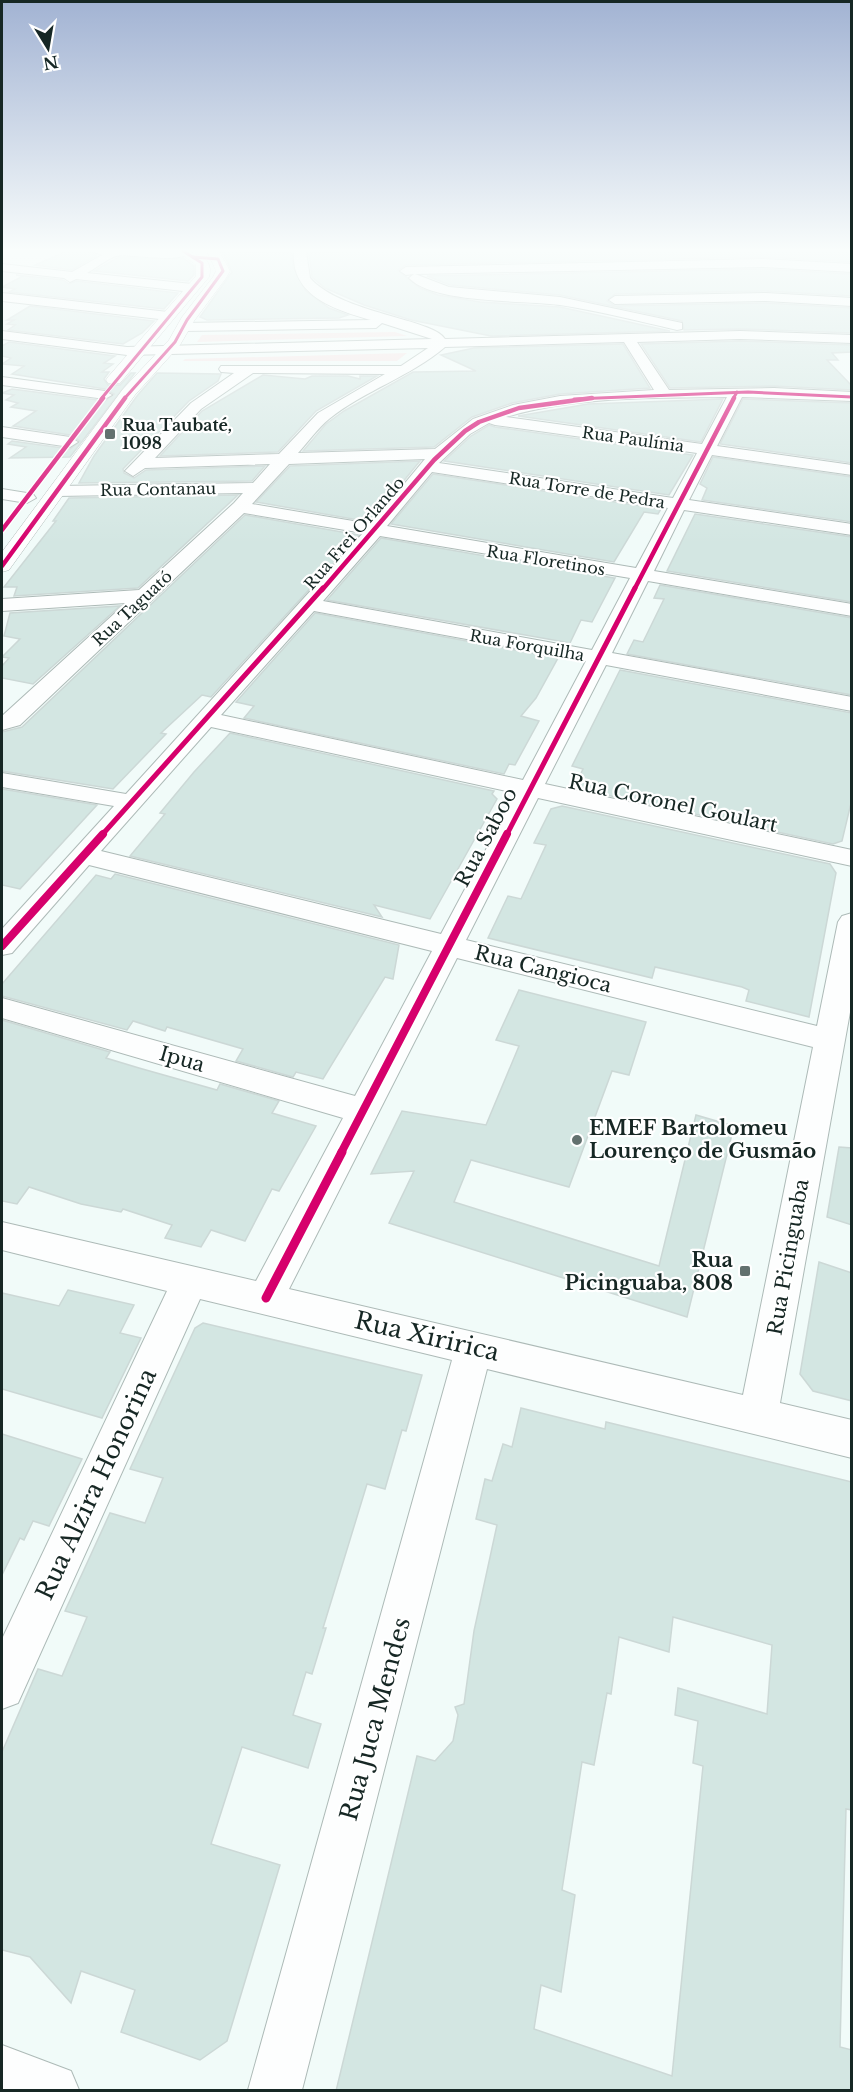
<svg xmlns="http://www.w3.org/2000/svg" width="853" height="2092" font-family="'Libre Baskerville',serif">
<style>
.green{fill:#f6e5e5}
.building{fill:#d3e6e2;stroke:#ccd8d6;stroke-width:1.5;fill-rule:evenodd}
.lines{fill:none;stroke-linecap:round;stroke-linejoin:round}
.minor-casing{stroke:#adbab7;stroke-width:2}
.major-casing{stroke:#adbab7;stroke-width:1}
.minor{fill:#fdfefe;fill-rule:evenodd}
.major{fill:#fdfefe;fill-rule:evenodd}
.cycleway-far4-casing{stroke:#fff;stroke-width:4.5}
.cycleway-far3-casing{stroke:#fff;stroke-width:7}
.cycleway-far2-casing{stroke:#fff;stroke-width:8}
.cycleway-far1-casing{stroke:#fff;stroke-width:11}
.cycleway-casing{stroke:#fff;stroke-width:13}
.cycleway-far4{stroke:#d6006c;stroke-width:3}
.cycleway-far3{stroke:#d6006c;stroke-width:4.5}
.cycleway-far2{stroke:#d6006c;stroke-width:5}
.cycleway-far1{stroke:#d6006c;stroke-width:8}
.cycleway{stroke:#d6006c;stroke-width:9}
.poi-dot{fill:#63716f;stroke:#fff;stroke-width:2}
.labels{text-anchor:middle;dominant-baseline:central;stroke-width:4.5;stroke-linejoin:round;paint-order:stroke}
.far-poi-label{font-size:16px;font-weight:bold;fill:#162724;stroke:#fff;text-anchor:start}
.far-street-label{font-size:16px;fill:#162724;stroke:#fff}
.street-label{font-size:20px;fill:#162724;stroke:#fff}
.poi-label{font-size:20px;font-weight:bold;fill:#162724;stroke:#fff;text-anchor:start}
.near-street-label{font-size:24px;fill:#162724;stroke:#fff}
</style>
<rect width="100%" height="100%" fill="#f1fbf9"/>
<g class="green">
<polygon points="395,332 407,336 197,342 202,335"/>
<polygon points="407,353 397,361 183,361 185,359"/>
</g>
<g class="building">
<polygon points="67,251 88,251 96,256 72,270 35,265"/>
<polygon points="222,251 292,253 293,267 306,291 329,308 348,315 339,318 207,320 200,317 232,272"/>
<polygon points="353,251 852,251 852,262 763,257 406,265 398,270 420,288 438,295 480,302 560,307 670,331 491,336 411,320 364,305 325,288 312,277 309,253"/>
<polygon points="117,258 183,258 194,266 194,275 188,281 94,271"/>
<polygon points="763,269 852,274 852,296 766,291 615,294 607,301 615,306 766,303 852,308 852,333 740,329 684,330 682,321 560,295 450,285 427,276"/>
<polygon points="16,275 63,280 69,284 76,281 178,293 164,309 9,292 15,289 2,287 23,276"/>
<polygon points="30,306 154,321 142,333 123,344 8,330 15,325 7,324 14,320 7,320"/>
<polygon points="740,341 852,345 852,352 832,353 838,360 827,360 852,386 852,390 774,386 670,388 641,344"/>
<polygon points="9,342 115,356 104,363 113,364 102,372 109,372 104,379 108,385 120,385 131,373 135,373 70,457 10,458 26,447 8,444 12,441 70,449 80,441 70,435 13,426 36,411 11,407 18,403 6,400 14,395 2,393 12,389 105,401 114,394 105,389 12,374 24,366 2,364 11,358 2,356 2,346"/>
<polygon points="623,344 650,388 560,394 512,403 472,417 434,447 303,451 326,424 344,411 413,372 476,371 441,355 474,348"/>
<polygon points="157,373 221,374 218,381 189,401 123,469 124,473 134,478 146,470 265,466 252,481 79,483 94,456 137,396"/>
<polygon points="263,375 305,379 312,376 348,376 360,379 360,376 377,376 316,411 278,452 160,456 202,411"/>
<polygon points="723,399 701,442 518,416 588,404"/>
<polygon points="743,399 852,403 852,463 720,444"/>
<polygon points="489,425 495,427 693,455 669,495 444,461 471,436"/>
<polygon points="713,457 852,477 852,522 702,500 707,488 700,484"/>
<polygon points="420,461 370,522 256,502 290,466"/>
<polygon points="433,474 661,509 658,514 644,512 614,562 391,524"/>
<polygon points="238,495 138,588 14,596 17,587 4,587 56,521 53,521 69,498"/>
<polygon points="695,514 852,537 852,602 667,571"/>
<polygon points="245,515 359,535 211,697 202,695 161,733 166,734 113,789 2,771 2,732 22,727"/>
<polygon points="381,538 614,578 615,578 592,622 581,620 570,643 327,600"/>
<polygon points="660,585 852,618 852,695 627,654 634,640 643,642 664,599 654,598"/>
<polygon points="120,606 33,684 2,678 2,666 9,658 2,657 20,639 4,636 10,613"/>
<polygon points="315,613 558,658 536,698 521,716 539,721 515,765 509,764 504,774 244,718 254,706 236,702"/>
<polygon points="620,670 852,713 852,799 842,841 833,844 574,788 583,769 572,766"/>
<polygon points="230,733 494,791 492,794 497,799 430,919 374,905 382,917 130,856 165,814 160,813 194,772"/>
<polygon points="2,789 97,805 20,889 2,885"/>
<polygon points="562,806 830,864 836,873 809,1017 746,1001 749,990 742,987 655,967 652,978 488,938 508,896 521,899 546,845 534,843 551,809"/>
<polygon points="115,874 399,945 393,979 385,977 323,1079 296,1072 293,1077 236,1061 243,1049 167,1027 165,1031 133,1021 127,1030 2,996 2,984 96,875 111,879"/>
<polygon points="519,990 646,1022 629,1075 612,1071 569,1187 471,1160 454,1202 659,1266 696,1115 734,1126 687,1317 389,1223 414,1171 371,1174 402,1111 486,1125 519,1046 496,1040"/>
<polygon points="2,1020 110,1052 106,1058 139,1068 217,1090 220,1084 279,1101 272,1113 316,1126 279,1191 272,1189 245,1241 211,1230 201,1247 165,1238 172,1225 123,1209 121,1212 81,1204 29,1187 17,1204 2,1201"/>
<polygon points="839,1147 852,1148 852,1225 827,1217"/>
<polygon points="819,1262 852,1273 852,1401 813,1391 800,1374"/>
<polygon points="68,1290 134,1305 120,1333 141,1338 102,1418 2,1389 2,1293 59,1306"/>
<polygon points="203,1323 422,1375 406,1431 402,1430 385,1489 367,1484 323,1628 326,1628 312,1674 306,1672 293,1715 321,1724 308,1768 242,1747 211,1844 280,1865 227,2041 200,2060 121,2032 135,1990 81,1971 71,2003 30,1957 2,1950 2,1752 38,1669 62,1676 87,1617 65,1611 110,1513 145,1523 163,1478 130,1469 195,1328"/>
<path d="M521 1408 605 1429 606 1422 852 1482V1810L846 1809 840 2047 852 2050V2091H336L417 1756 435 1761 453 1741 458 1715 455 1707 464 1704 474 1631 497 1525 476 1519 485 1479 492 1481 503 1444 512 1447ZM673 1617 772 1645 767 1714 678 1688 675 1715 698 1721 693 1763 703 1766 672 2076 534 2029 541 1985 561 1992 575 1895 562 1890 582 1762 594 1765 607 1693 611 1694 619 1637 669 1652Z"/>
<polygon points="2,1434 82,1459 49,1526 33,1521 24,1540 20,1538 2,1575"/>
</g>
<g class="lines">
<defs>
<g id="minor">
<path d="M90 251H190C184 265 130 253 116 256 107 259 96 268 87 273L192 284 198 288 192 292 76 279 70 282 64 278 2 271V264L72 272 102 255Z"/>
<path d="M294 251H306L310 278C340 313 434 319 445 339L740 331 852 335V343L740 339 637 342 669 390 774 388 852 392V401L742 397 717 446 852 465V475L712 455 689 500 852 524V535L684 510 654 571 852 604V616L648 581 612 653 852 697V711L606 665 545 784 852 850V866L538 798 466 940 817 1026 838 922 842 916 852 913V1001L780 1403 852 1420V1458L487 1369 302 2090H248L452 1360 200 1299 18 1703 2 1709V1639L167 1291 2 1250V1222L256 1281 343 1118 2 1018V998L355 1096 432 951 89 865 12 953 2 955V929L114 806 2 787V773L126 794 363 533 244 513 20 725 2 730V716L126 603 2 611V599L139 590 234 503 243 493 57 496 48 491 57 486 253 483 270 464 145 468 133 476 125 471 191 403 234 373 221 372 219 369 221 366H401L428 348 127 355 2 339V331L127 347 432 339 382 323 376 328 184 331 177 327 184 323 371 320C336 310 290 296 294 251ZM624 342 654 390 560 396 513 405 473 419 435 449 298 453C308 442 318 428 329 419 365 390 410 377 445 347ZM253 373 385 374 318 413 279 454 155 458 201 409ZM727 397 702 444 506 417C576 396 654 398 727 397ZM489 423 495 425 697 453 673 498 439 463 470 434ZM425 459 371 524 252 504 289 464ZM432 472 668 508 636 568 387 526ZM380 536 630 578 592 650 323 601ZM314 611 586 661 523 780 221 715ZM211 727 516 793 441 934 101 851ZM457 958 813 1047 743 1395 289 1289Z"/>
<path d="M763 259 852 264V272L763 267 415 274 449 287 560 297 682 323V329L677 330C638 321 600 311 560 305 524 300 434 304 409 278L414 274 406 275 400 271 406 267Z"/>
<polygon points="2,293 168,312 175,316 168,320 2,301"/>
<polygon points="766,293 852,298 852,306 766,301 615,304 609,300 615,296"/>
<polygon points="2,377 105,391 112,395 105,399 2,385"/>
<polygon points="2,427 70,437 78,442 70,447 2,437"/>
<polygon points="2,489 33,494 36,498 27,503 2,499"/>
<polygon points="2,2045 71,2071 79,2090 2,2090"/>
</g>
<g id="major">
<path d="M177 251C192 251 215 256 209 277L120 383H108L106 380 108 377 196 276V265Z"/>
<polygon points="207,251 219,251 230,271 226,278 194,321 180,345 135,395 9,570 2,572 2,552 123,389 169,340 182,317 213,277 216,271"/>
</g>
</defs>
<use href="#minor" class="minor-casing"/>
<use href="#major" class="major-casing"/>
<use href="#minor" class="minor"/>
<use href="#major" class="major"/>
<defs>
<g id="cycleway-far4">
<polyline points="101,399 202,277 202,263 183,251"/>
<polyline points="124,399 175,342 187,320 223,271 218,259 193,257"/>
<polyline points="574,399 748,392 852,397"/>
<polyline points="733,399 737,392"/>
</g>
<g id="cycleway-far3">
<polyline points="2,530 103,398"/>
<polyline points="2,566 125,398"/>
<polyline points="322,590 434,460 465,431 479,422 519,408 592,398"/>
<polyline points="634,590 734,398"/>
</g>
<g id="cycleway-far2">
<polyline points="101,836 323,588"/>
<polyline points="506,836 635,588"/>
</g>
<g id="cycleway-far1">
<polyline points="2,946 103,834"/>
<polyline points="341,1153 507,834"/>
</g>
<polyline id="cycleway" points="266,1298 342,1152"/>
</defs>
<use href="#cycleway-far4" class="cycleway-far4-casing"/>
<use href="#cycleway-far3" class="cycleway-far3-casing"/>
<use href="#cycleway-far2" class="cycleway-far2-casing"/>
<use href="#cycleway-far1" class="cycleway-far1-casing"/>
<use href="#cycleway" class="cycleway-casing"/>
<use href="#cycleway-far4" class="cycleway-far4"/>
<use href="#cycleway-far3" class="cycleway-far3"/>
<use href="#cycleway-far2" class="cycleway-far2"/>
<use href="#cycleway-far1" class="cycleway-far1"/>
<use href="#cycleway" class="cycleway"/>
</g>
<linearGradient id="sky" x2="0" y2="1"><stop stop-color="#a2b3d3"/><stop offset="0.46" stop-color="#f9fdfc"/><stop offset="1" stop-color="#f9fdfc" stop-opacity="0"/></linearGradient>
<rect width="853" height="544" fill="url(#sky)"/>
<g class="poi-dot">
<rect x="104" y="428" width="12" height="12" rx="3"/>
<circle cx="577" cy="1140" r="6"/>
<rect x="739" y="1265" width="12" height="12" rx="3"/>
</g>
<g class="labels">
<g class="far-poi-label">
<text x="122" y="425">Rua Taubaté,<tspan x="122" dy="18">1098</tspan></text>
</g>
<g class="far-street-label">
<text transform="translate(633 439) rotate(8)">Rua Paulínia</text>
<text transform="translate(158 489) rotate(-1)">Rua Contanau</text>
<text transform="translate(587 490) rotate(9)">Rua Torre de Pedra</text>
<text transform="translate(354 533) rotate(-49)">Rua Frei Orlando</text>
<text transform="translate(546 560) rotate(9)">Rua Floretinos</text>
<text transform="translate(132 608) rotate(-43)">Rua Taguató</text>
<text transform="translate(527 645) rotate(10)">Rua Forquilha</text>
</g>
<g class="street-label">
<text transform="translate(673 803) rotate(12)">Rua Coronel Goulart</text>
<text transform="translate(486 837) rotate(-62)">Rua Saboo</text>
<text transform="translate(543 969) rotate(14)">Rua Cangioca</text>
<text transform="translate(182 1059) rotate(16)">Ipua</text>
<text transform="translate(788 1257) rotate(-80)">Rua Picinguaba</text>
</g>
<g class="poi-label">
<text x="589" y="1128">EMEF Bartolomeu<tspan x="589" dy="23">Lourenço de Gusmão</tspan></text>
<text x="733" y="1260" text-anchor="end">Rua<tspan x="733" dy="23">Picinguaba, 808</tspan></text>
</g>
<g class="near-street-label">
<text transform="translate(427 1336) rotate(13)">Rua Xiririca</text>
<text transform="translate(96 1484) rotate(-65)">Rua Alzira Honorina</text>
<text transform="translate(375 1719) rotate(-75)">Rua Juca Mendes</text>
</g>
</g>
<rect width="853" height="2092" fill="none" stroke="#162724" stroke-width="6"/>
<g transform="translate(48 48) rotate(169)" stroke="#ffffff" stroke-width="4.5" paint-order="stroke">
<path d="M0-4.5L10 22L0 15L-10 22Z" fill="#162724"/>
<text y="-9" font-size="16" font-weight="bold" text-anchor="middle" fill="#162724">N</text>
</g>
</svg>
